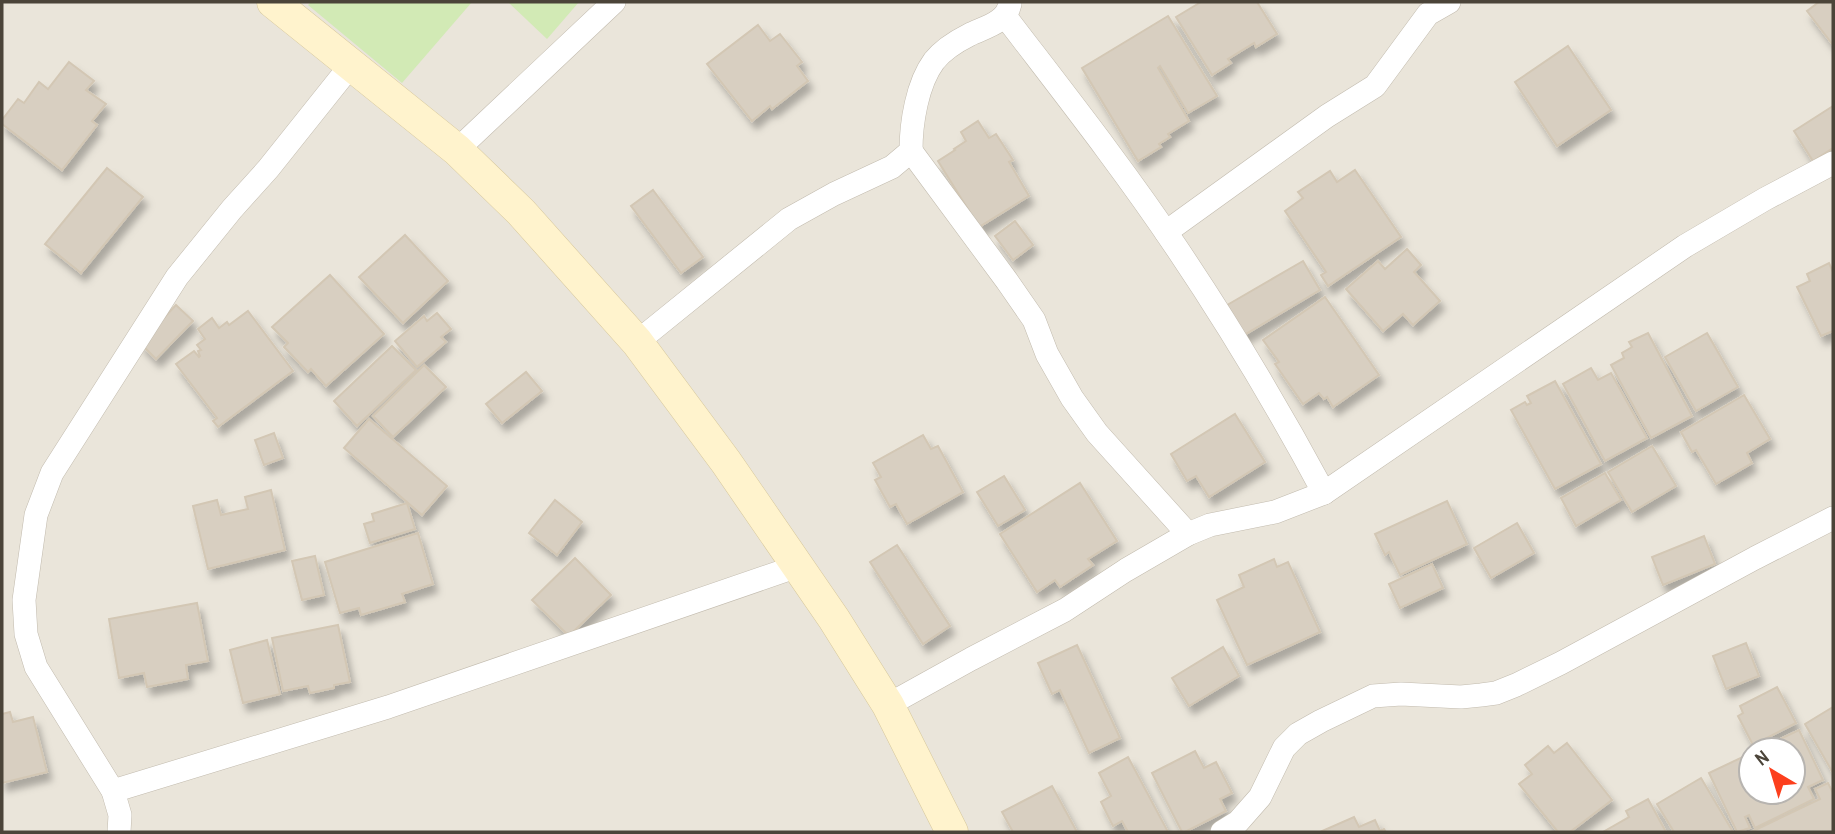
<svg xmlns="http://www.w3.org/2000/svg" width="1835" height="834" font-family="'Archivo Narrow',sans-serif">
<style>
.residential{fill:#eae5da;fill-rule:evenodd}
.green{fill:#d2eab5}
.building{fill:#d8cfc1;stroke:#d3c7b4;stroke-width:2;filter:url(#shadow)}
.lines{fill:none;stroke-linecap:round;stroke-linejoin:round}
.street-casing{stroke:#c2bbae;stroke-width:24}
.secondary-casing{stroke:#d6c79b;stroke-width:33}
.street{stroke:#fff;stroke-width:23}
.secondary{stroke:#fff3cd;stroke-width:32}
</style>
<defs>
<filter id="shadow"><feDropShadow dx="4.5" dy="8" stdDeviation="3.5" flood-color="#0004"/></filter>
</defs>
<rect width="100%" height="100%" fill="#f6f3ec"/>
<path class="residential" d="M2 2H1833V832H2ZM1751 750H1793V792H1751Z"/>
<g class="green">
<polygon points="311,2 472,2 402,83 308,5"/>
<polygon points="508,2 579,2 547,39"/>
</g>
<g class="building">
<polygon points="1201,2 1257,2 1277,34 1256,47 1254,43 1228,59 1231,63 1212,75 1176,17"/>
<polygon points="1819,2 1833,2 1833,45 1807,11"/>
<polygon points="1168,16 1217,96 1188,113 1160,66 1158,68 1189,121 1168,134 1170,137 1159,144 1161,147 1138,161 1082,68"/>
<polygon points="758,25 770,41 780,34 802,62 797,66 808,81 772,109 770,106 752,121 707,64"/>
<polygon points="1568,46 1611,110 1557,146 1515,82"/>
<polygon points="69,62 94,81 86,90 106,104 92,121 97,125 62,170 2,124 2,120 18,99 24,103 39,82 48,89"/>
<polygon points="1833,106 1833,148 1813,161 1794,131"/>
<polygon points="978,121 989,138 996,134 1013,160 1009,162 1029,196 979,227 938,161 955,150 954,149 966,141 961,132"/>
<polygon points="107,168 143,197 81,273 45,244"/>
<polygon points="1355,170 1401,237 1328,286 1321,275 1326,272 1285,211 1303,198 1298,192 1330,171 1337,182"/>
<polygon points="653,190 703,257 681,273 631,206"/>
<polygon points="1015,221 1033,245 1013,260 995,236"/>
<polygon points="405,235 448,281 403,323 359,277"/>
<polygon points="1407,249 1421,265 1414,272 1440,301 1413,325 1403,314 1383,331 1346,289 1378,261 1385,269"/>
<polygon points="1303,261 1320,290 1239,338 1222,308"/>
<polygon points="1829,263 1833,272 1833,331 1821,336 1797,287 1810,281 1807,274"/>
<polygon points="330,275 384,334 326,386 311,369 308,372 284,347 288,343 272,327"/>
<polygon points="1325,297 1379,375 1333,407 1327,397 1324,399 1319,393 1303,404 1275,364 1279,362 1263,340"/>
<polygon points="176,305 193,321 156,359 140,343"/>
<polygon points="248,311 293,371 218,427 213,421 217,418 176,364 194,351 199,357 200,356 198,351 201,350 197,345 205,339 198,329 212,318 219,328 227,322 229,325"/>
<polygon points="437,313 451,329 441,337 446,342 417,367 395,341 424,316 427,321"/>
<polygon points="1648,333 1692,416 1651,438 1611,365 1624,358 1622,353 1632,347 1629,342"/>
<polygon points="1707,333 1738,387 1696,411 1665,357"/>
<polygon points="392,346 416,370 357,426 334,401"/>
<polygon points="424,365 446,387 393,437 373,416"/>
<polygon points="1591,368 1598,380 1611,373 1647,438 1605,461 1563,384"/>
<polygon points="526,372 542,391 502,423 486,404"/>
<polygon points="1555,381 1601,464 1555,489 1511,410 1525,402 1527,405 1531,403 1527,396"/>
<polygon points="1744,395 1770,439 1747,453 1752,463 1716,484 1696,450 1692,452 1681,432"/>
<polygon points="1235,414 1265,462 1209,497 1196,476 1187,481 1171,454"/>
<polygon points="369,419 447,486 422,515 344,448"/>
<polygon points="274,433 283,458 264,465 255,440"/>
<polygon points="923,435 931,449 938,446 963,492 907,524 896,504 890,507 875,480 881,477 873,463"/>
<polygon points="1652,446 1676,486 1632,512 1608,472"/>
<polygon points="1605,473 1621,500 1576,526 1561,498"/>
<polygon points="1004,476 1025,510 998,526 977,492"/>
<polygon points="1080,483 1117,541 1088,559 1093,565 1060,587 1055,580 1037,592 1000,534"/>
<polygon points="271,490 285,550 208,569 193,506 217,500 221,515 248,509 245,497"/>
<polygon points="555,500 582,522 557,555 529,533"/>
<polygon points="1447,501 1467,544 1400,575 1389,552 1385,555 1375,534"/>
<polygon points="407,503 415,529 370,543 364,524 374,521 372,514"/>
<polygon points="1517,523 1534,553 1491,578 1474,548"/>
<polygon points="418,533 433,584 402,594 405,602 361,615 359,608 340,613 325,562"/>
<polygon points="1704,536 1715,564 1663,585 1652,557"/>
<polygon points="897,545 950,626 923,644 870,562"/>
<polygon points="315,556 324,595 302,600 292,561"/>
<polygon points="575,558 611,595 569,636 532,600"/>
<polygon points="1274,559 1277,567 1288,562 1320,632 1247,665 1217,600 1244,587 1239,575"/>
<polygon points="1432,564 1443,588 1400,608 1389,584"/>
<polygon points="197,603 208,661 186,665 188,679 147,687 144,673 119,678 109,619"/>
<polygon points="338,625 350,682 334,685 334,688 310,693 308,686 283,691 272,638"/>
<polygon points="267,640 280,694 243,703 230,650"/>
<polygon points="1746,643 1759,676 1726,689 1713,656"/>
<polygon points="1077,645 1120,738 1089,753 1060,690 1052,694 1038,663"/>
<polygon points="1223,647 1239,676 1189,706 1172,678"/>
<polygon points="1777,687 1796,723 1753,745 1738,716 1743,713 1740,706"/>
<polygon points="1833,707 1833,773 1805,724"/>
<polygon points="10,712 13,722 33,717 47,772 2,783 2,714"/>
<polygon points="1799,730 1823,780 1808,787 1814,799 1755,828 1749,815 1745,817 1750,828 1737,832 1709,773 1751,753 1751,792 1793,792 1793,750 1757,750"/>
<polygon points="1567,743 1612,800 1570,832 1558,832 1519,784 1532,774 1525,765 1548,746 1554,753"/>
<polygon points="1195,751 1204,768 1216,762 1232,793 1220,799 1226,811 1185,832 1182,832 1152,773"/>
<polygon points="1128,757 1168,832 1128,832 1122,821 1113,826 1101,802 1111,796 1099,773"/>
<polygon points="1701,778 1733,832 1674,832 1657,804"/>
<polygon points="1828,783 1833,793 1833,832 1751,832 1820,799 1815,789"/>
<polygon points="1052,786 1077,832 1013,832 1002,812"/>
<polygon points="1648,799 1666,832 1603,832 1629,817 1626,811"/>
<polygon points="1354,817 1359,827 1375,820 1380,831 1384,829 1386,832 1320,832"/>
</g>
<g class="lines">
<defs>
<g id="street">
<path d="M1005 16C1063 92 1123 168 1176 247 1230 327 1279 409 1324 493"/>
<polyline points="457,150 614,2"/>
<polyline points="911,151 1007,281 1034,320 1047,354 1072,398 1097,433 1188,534"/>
<polyline points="1166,232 1327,116 1375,86 1428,14 1449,2"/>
<path d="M637 342 789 219 834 194 892 167 911 151C911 123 917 84 934 61 942 51 957 41 969 35 985 27 1006 23 1010 4"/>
<polyline points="888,705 971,659 1065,610 1126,570 1188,534 1210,525 1275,512 1324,493 1685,246 1765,199 1833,163"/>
<polyline points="113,791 388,707 798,566"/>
<polyline points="119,832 120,815 113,791 36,667 26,634 24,600 36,515 52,473 177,277 232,209 268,169 351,65"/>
<polyline points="1222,832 1238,822 1260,797 1284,748 1298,734 1321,721 1373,696 1401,694 1461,697 1481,695 1496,693 1516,685 1561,663 1755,558 1833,518"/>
</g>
<polyline id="secondary" points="273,2 457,150 521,212 637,342 726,462 834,619 888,705 952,832"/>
</defs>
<use href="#street" class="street-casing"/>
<use href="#secondary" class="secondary-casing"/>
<use href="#street" class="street"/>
<use href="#secondary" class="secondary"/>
</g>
<rect width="1835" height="834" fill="none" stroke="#4b4439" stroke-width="7"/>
<g transform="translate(1772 771) rotate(322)"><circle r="33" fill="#ffffff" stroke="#b7b4b0" stroke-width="2"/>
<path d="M0-5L12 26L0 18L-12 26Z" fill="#fc3f1d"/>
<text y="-10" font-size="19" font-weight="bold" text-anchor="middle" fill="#4b4439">N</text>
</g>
</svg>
